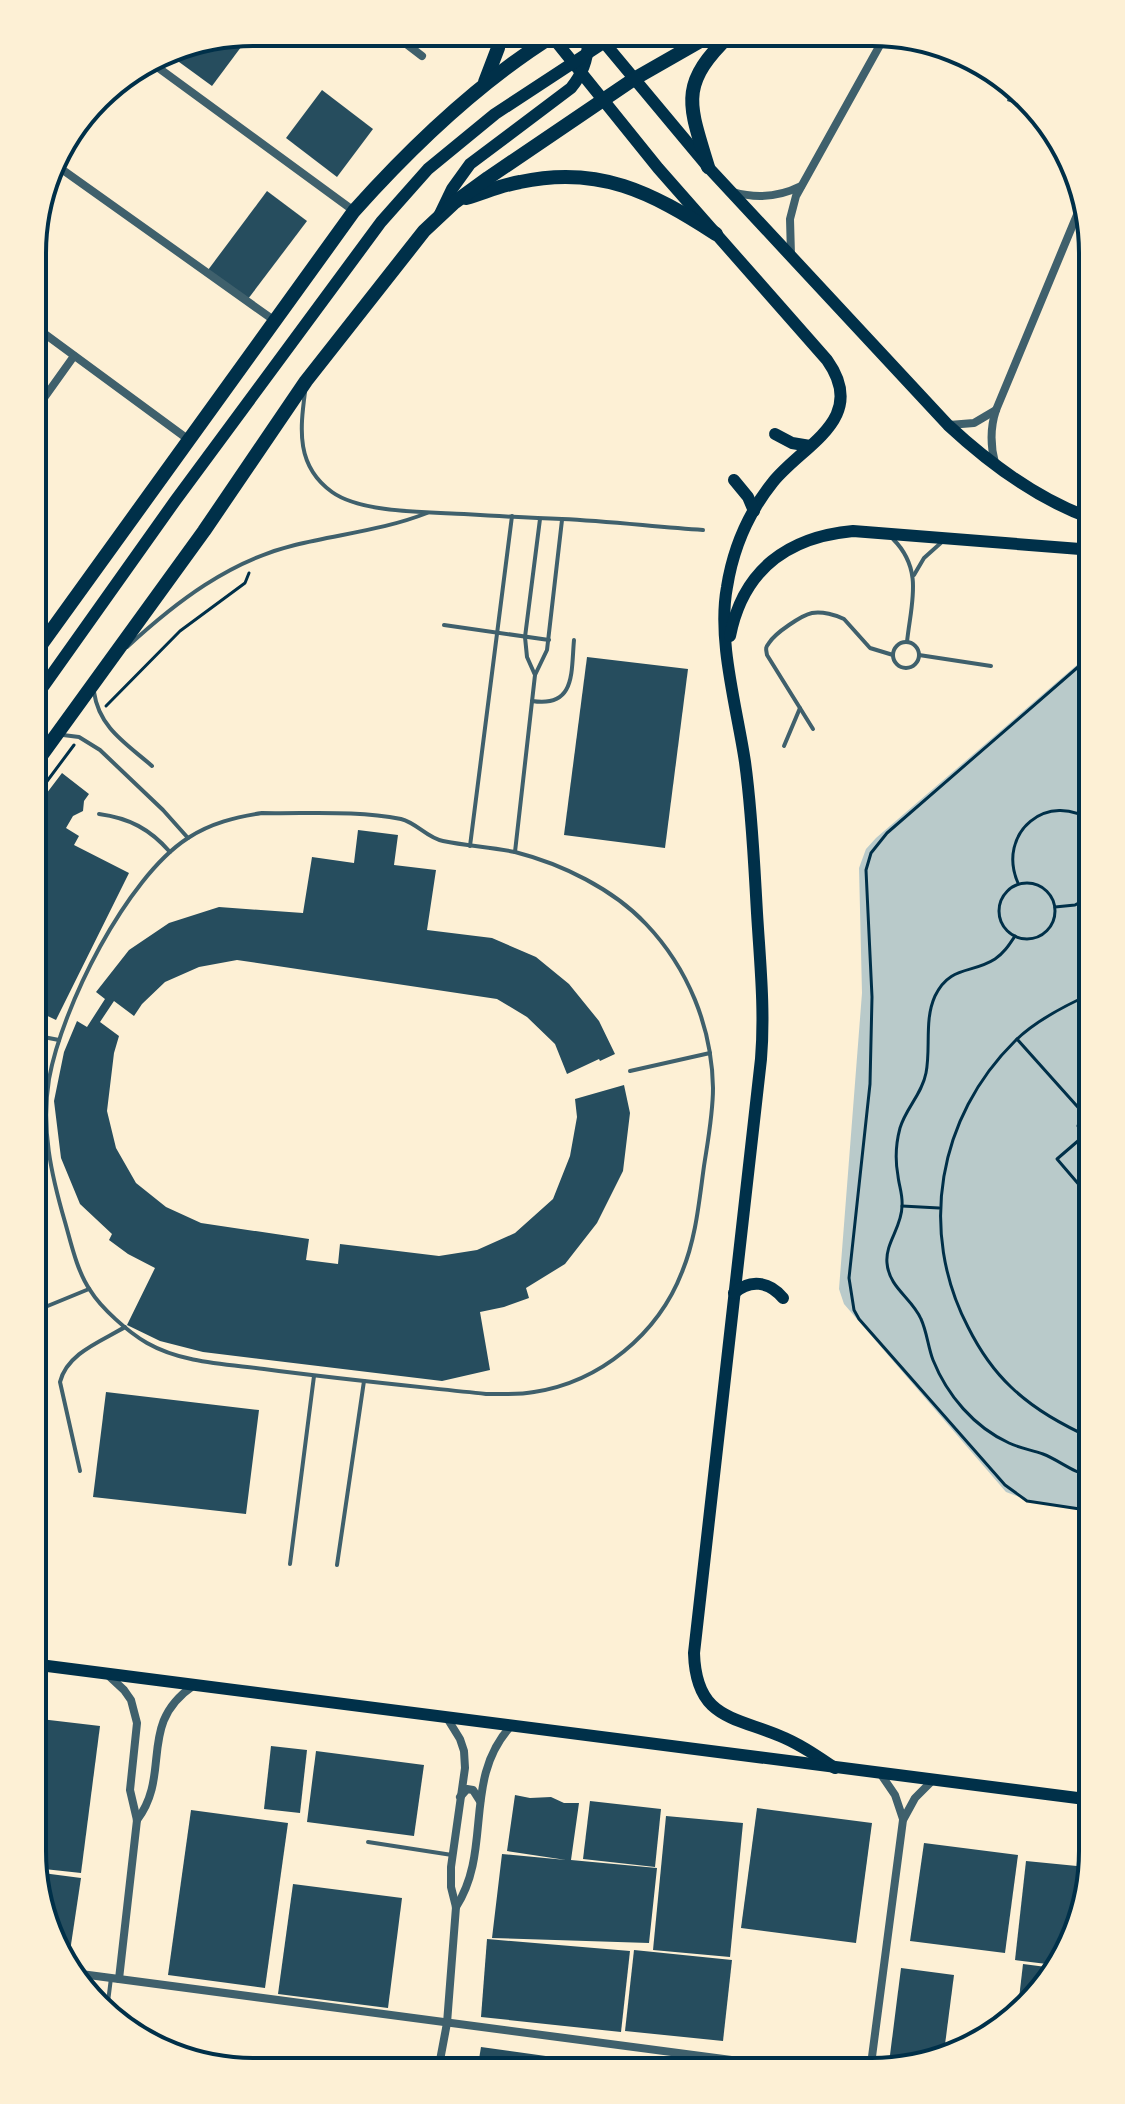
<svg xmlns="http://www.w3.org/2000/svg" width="1125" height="2104" font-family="'Varela Round',sans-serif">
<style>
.green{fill:#b9caca}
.building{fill:#264d5e}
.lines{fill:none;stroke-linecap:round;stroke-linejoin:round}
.path{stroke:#003049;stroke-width:3}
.service{stroke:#3f606c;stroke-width:4}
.minor{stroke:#3f606c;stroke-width:8}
.secondary{stroke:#003049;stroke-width:12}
.primary{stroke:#003049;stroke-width:14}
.rim{fill:none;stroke:#003049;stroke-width:4}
</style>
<rect width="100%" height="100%" fill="#fdf0d5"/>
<polygon class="green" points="1093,651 1093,1511 1027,1500 1006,1492 844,1304 839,1289 862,993 859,868 866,849 876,838"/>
<g class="building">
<polygon points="241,34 247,39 212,86 164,51 169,49"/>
<polygon points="1011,88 1020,90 1016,104 1007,101"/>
<polygon points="322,90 373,129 337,177 286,138"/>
<polygon points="267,191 307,221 248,299 208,270"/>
<polygon points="587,657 688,669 665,848 564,835"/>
<polygon points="62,773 89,794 84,801 83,811 73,816 66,828 79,836 74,845 129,873 56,1020 33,1009 33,815 37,806"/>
<polygon points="358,830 398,835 394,865 436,870 427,930 492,938 536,957 569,984 599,1021 615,1054 600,1061 599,1059 567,1074 555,1044 527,1017 497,999 237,960 199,967 165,982 142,1004 134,1016 114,1001 100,1022 119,1036 114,1053 107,1111 116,1148 136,1183 166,1207 201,1223 309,1239 306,1260 338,1264 340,1244 439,1256 477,1250 515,1233 553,1199 570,1156 577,1117 575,1099 624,1085 630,1113 623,1171 597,1223 565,1264 526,1288 529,1298 504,1307 480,1312 490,1370 442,1381 203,1352 160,1341 127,1325 155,1268 128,1254 109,1240 112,1234 80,1204 61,1158 54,1101 64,1052 77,1021 87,1027 105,999 96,992 129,950 169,923 219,907 303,913 312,857 354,863"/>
<polygon points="106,1392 259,1410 246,1514 93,1497"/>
<polygon points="32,1718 100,1726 81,1873 35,1868 32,1851"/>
<polygon points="271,1746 307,1750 300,1813 264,1809"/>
<polygon points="316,1751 424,1765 414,1836 307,1822"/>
<polygon points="515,1795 530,1798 551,1797 564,1803 579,1803 571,1860 657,1868 649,1943 492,1938 502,1854 566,1860 507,1851"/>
<polygon points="590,1801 661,1809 655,1867 583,1859"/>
<polygon points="757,1808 872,1823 856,1943 741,1928"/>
<polygon points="191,1810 288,1823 265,1988 168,1975"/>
<polygon points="666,1816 743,1823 730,1957 653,1950"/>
<polygon points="924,1843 1018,1855 1005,1953 910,1941"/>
<polygon points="1026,1861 1087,1867 1085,1887 1055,1965 1015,1960"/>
<polygon points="35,1872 81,1878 69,1958 44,1923"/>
<polygon points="293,1884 402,1898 388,2008 278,1994"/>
<polygon points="487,1939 630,1951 621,2032 481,2017"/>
<polygon points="634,1950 732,1960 723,2041 625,2031"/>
<polygon points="1023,1964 1054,1968 1047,1986 1018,2007"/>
<polygon points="901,1968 954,1975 943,2060 911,2066 889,2063"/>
<polygon points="481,2047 639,2069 639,2071 477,2071"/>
</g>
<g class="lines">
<g class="path">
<polyline points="106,706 180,631 245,583 249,573"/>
<polyline points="33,800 74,745"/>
<circle cx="1027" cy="911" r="28"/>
<path d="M1018 883C996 833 1048 789 1093 822"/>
<polyline points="1055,907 1075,905 1093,895"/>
<path d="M1015 936C1009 945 1004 953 995 959 972 974 950 965 935 996 924 1020 931 1048 926 1073 922 1094 906 1108 900 1128 896 1143 895 1160 898 1176 899 1186 903 1195 902 1206 902 1227 885 1243 887 1263 889 1288 912 1298 921 1319 927 1332 928 1347 933 1360 947 1395 974 1427 1009 1443 1019 1448 1032 1450 1043 1454 1061 1461 1072 1473 1093 1476"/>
<polyline points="1017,1039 1093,1124"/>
<polyline points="1083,1113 1093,1110"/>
<polyline points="1082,1114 1078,1126 1083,1137"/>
<polyline points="1093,1201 1057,1159 1093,1128"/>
<polyline points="902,1206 939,1208"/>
<path d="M1093 1439C1063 1425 1035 1410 1011 1387 993 1370 979 1349 968 1327 918 1231 938 1117 1015 1041 1036 1020 1066 1005 1093 993"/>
<polyline points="1093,1511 1027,1501 1005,1485 859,1319 854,1310 849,1278 870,1084 872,997 866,870 871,853 887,833 1093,654"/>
</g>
<g class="service">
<path d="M305 392C300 430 296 466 332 492 361 513 427 512 464 514 496 516 529 518 562 519 609 521 656 527 703 530"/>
<path d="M893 539C924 570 911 603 907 642"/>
<polyline points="914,575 924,558 943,541"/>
<polyline points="444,625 549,640"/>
<circle cx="906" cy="655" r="13"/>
<path d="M127 647C176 602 229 561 295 545 339 534 384 530 427 513"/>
<polyline points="919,655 991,666"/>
<polyline points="535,675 527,657 525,637 540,519"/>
<path d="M94 692C99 728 127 744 152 766"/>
<path d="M532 701C576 708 571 672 574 640"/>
<path d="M813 729 767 655C766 649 765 648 769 643 775 633 802 615 812 613 822 611 836 615 844 619L870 648 893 655"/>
<polyline points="63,735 79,737 100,750 163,810 188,838"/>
<polyline points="784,746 800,708"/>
<path d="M262 813C308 814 355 810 401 819 417 823 427 838 443 841 467 846 491 847 515 852 562 864 613 889 646 924 688 968 712 1027 713 1088 713 1114 708 1140 704 1166 699 1202 696 1238 682 1272 658 1334 600 1382 534 1392 518 1395 502 1394 486 1394 412 1386 338 1379 264 1369 225 1364 182 1363 147 1343 128 1332 101 1308 90 1290 77 1271 71 1243 65 1222 51 1174 41 1129 49 1079 62 1007 126 878 188 838 211 823 236 817 262 813Z"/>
<path d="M99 814C129 818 150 829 170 852"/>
<polyline points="470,846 512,516"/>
<polyline points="515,852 535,675 547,650 562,520"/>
<polyline points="33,1035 59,1040"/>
<polyline points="630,1071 710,1053"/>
<polyline points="33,1104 44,1038"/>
<polyline points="33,1240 42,1271"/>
<polyline points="33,1312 89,1289"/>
<path d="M80 1471 60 1382C67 1353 102 1341 125 1327"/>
<polyline points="290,1564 314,1376"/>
<polyline points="337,1565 364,1381"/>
<polyline points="368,1842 452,1855"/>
<polyline points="107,2010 111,1978"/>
</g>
<g class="minor">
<polyline points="392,33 422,56"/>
<polyline points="149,61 354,211"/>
<polyline points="53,162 108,86"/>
<polyline points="53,163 275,321"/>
<path d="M733 192C757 199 779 197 801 186"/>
<polyline points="791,255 790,219 796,196 885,36"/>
<polyline points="34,326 189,440"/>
<polyline points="34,412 74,356"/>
<polyline points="949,425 974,423 996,410"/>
<path d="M995 463C990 444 990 428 996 410L1084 198"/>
<polyline points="109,1676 124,1690 131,1700 137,1723 130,1790 137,1820 119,1979"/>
<polyline points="880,1773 895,1795 903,1819"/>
<polyline points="460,1797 467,1789 473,1790 480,1801"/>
<path d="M137 1820C172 1774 137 1724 193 1686"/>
<path d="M456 1907C493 1850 462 1779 511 1726"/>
<polyline points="81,1974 822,2072"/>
<polyline points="438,2071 447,2023 456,1907 451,1887 451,1867 465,1768 464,1751 460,1739 447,1718"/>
<polyline points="870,2072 903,1820 915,1798 933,1780"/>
</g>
<g class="secondary">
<path d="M550 34 658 168 827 360C869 419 804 444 773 482 749 512 733 549 727 587 717 640 737 708 745 762 752 812 754 862 757 913 760 962 765 1010 761 1059L694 1653C696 1718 732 1716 780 1736 800 1744 817 1756 835 1768"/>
<path d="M597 34 708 167 948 425C990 464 1038 500 1093 519"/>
<path d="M439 216 452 189 470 164 571 88C584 72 590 55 587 34"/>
<polyline points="775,434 792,443 810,446"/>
<polyline points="734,480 748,497 754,511"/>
<path d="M730 636C743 570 788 537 853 531L1093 550"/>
<polyline points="33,701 175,501 381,222 428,169 495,114 617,34"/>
<path d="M734 1293C750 1279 769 1281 783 1298"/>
<polyline points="32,1664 1093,1800"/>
</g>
<g class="primary">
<polyline points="485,82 498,48 500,34"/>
<path d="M708 167C689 104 678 85 730 35"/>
<path d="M466 198C484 193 501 185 520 182 599 165 651 192 716 234"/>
<path d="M33 656 354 211C414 144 480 81 556 34"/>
<polyline points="33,767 204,531 306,381 424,231 455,202 488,178 634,79 711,35"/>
</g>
</g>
<path d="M0 0H1125V2104H0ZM253 46H872A207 207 0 0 1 1079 253V1851A207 207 0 0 1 872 2058H253A207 207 0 0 1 46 1851V253A207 207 0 0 1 253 46Z" fill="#fdf0d5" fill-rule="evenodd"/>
<path class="rim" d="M253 46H872A207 207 0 0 1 1079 253V1851A207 207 0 0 1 872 2058H253A207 207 0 0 1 46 1851V253A207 207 0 0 1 253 46Z"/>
</svg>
